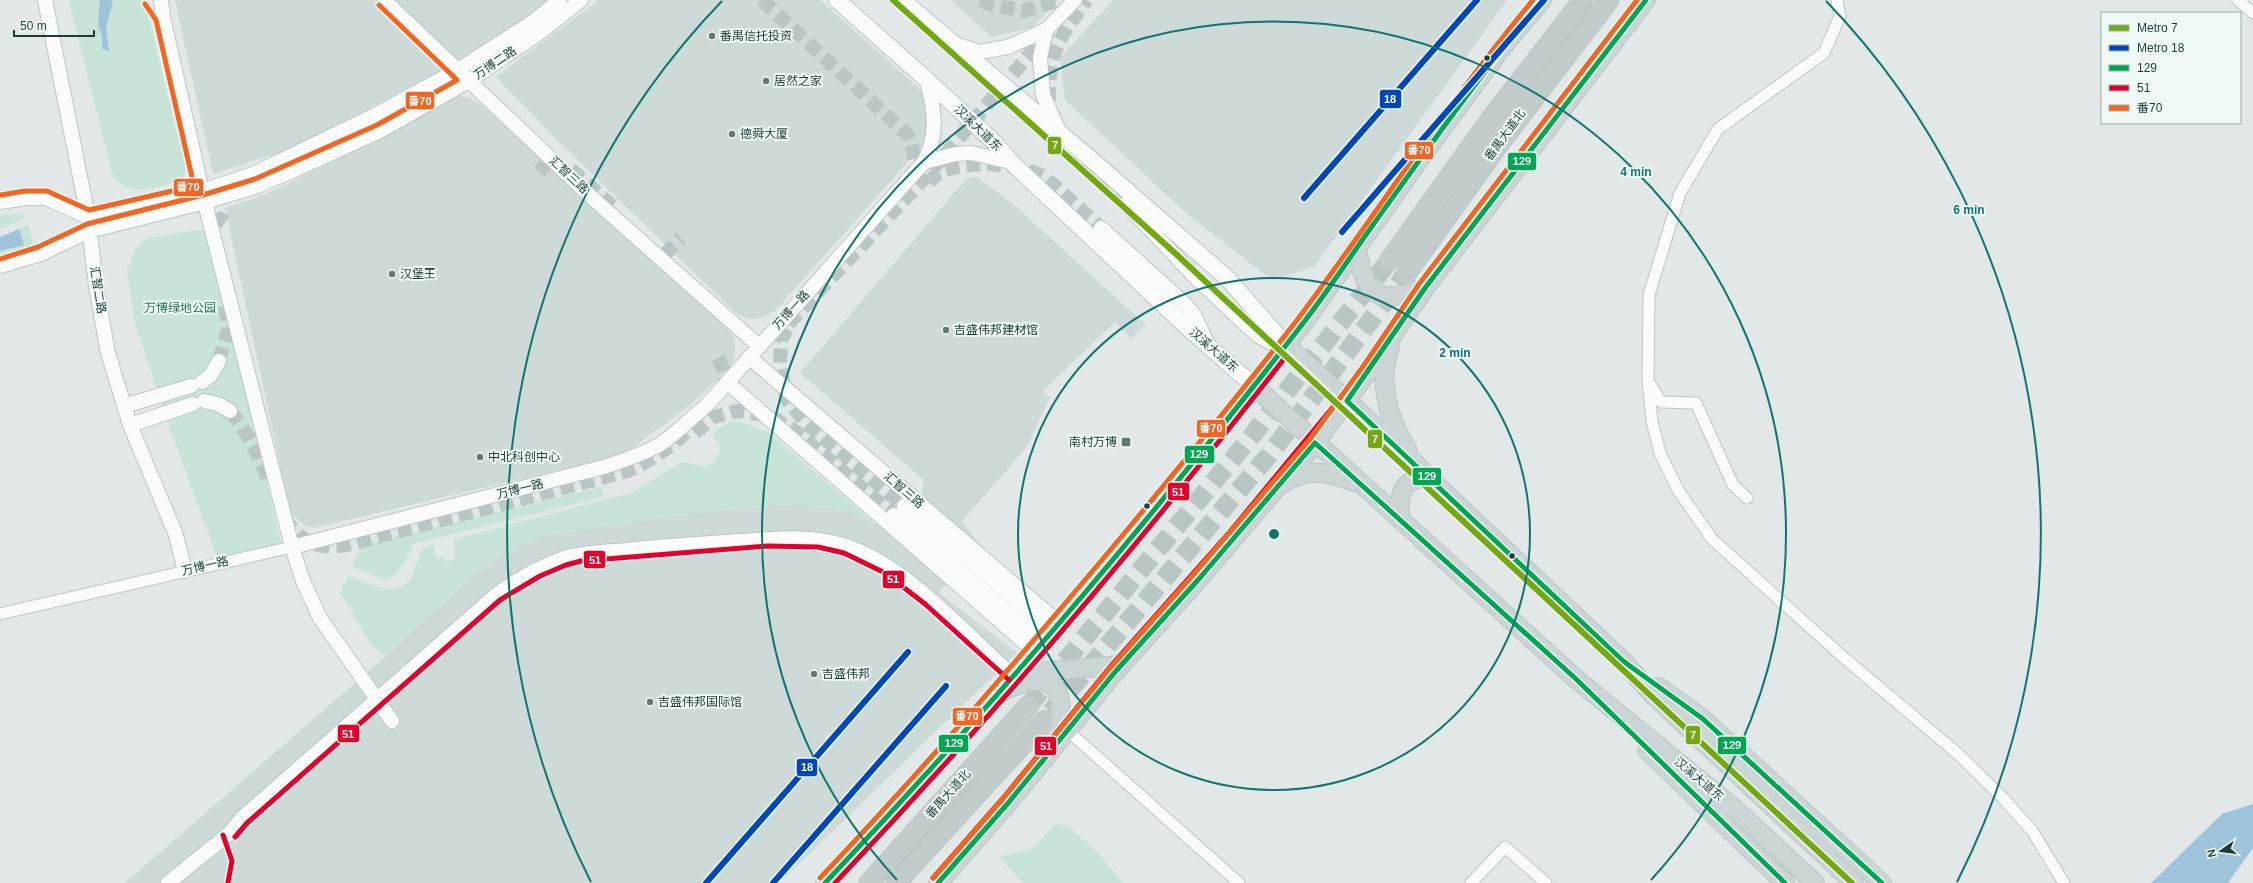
<svg xmlns="http://www.w3.org/2000/svg" width="2253" height="883" font-family="Helvetica,'Noto Sans SC',sans-serif">
<style>
.built{fill:#cedad8}
.green{fill:#c8e3d7}
.water{fill:#9dc4db}
.lines{fill:none;stroke-linecap:round;stroke-linejoin:round}
.tertiary-tunnel{stroke:#bac6c5;stroke-width:14;stroke-dasharray:14 7;stroke-linecap:butt}
.trunk-tunnel{stroke:#bac6c5;stroke-width:19;stroke-dasharray:19 10;stroke-linecap:butt}
.minor-casing{stroke:#bec5c4;stroke-width:13}
.tertiary-casing{stroke:#bec5c4;stroke-width:16}
.secondary-casing{stroke:#bdc6c5;stroke-width:18}
.primary-casing{stroke:#bbc5c4;stroke-width:20}
.trunk-casing{stroke:#bbc5c4;stroke-width:21}
.minor{stroke:#fafcfb;stroke-width:11}
.tertiary{stroke:#fafcfb;stroke-width:14}
.secondary{stroke:#fafcfb;stroke-width:16}
.primary{stroke:#ccd5d5;stroke-width:18}
.trunk{stroke:#c2cccc;stroke-width:19}
.bus-1-casing{stroke:#eff8f5;stroke-width:8}
.bus-2-casing{stroke:#eff8f5;stroke-width:8}
.bus-3-casing{stroke:#eff8f5;stroke-width:8}
.bus-1{stroke:#00a651;stroke-width:5}
.bus-2{stroke:#e4002b;stroke-width:5}
.bus-3{stroke:#f26522;stroke-width:5}
.metro-1-casing{stroke:#eff8f5;stroke-width:9}
.metro-2-casing{stroke:#eff8f5;stroke-width:9}
.metro-1{stroke:#73a812;stroke-width:6}
.metro-2{stroke:#0047ba;stroke-width:6}
.ring{fill:none;stroke:#0f766e;stroke-width:2}
.poi-dot{fill:#627877;stroke:#eff8f5;stroke-width:1.5}
.bus-dot{fill:#1e3c3b;stroke:#eff8f5;stroke-width:1.5}
.labels{text-anchor:middle;dominant-baseline:central;stroke-width:4;stroke-linejoin:round;paint-order:stroke}
.poi-label{font-size:12px;fill:#1e3c3b;stroke:#eff8f5;text-anchor:start}
.street-label{font-size:12px;fill:#1e3c3b;stroke:#eff8f5}
.park-label{font-size:12px;fill:#257657;stroke:#eff8f5}
.centre{fill:#0f766e;stroke:#eff8f5;stroke-width:2}
.ring-label{font-size:12px;text-anchor:middle;font-weight:bold;fill:#0f766e;stroke:#eff8f5;stroke-width:4;stroke-linejoin:round;paint-order:stroke}
.line-badge{stroke:#eff8f5;stroke-width:1.5}
.badge-label{font-size:11px;text-anchor:middle;font-weight:bold;fill:#fff}
</style>
<rect width="100%" height="100%" fill="#e1e8e7"/>
<g class="built">
<polygon points="175,0 557,0 457,62 294,148 213,174"/>
<polygon points="599,0 820,0 923,92 932,119 923,145 777,309 763,318 749,319 737,314 558,141 496,77"/>
<polygon points="951,0 1058,0 1032,28 991,37"/>
<polygon points="1113,0 1507,0 1314,267 1272,280 1187,214 1065,100 1060,58"/>
<polygon points="456,97 467,97 480,104 730,330 735,341 735,354 732,365 689,406 623,455 313,528 302,524 293,516 289,507 225,208 261,196 341,158"/>
<polygon points="977,177 1013,204 1146,325 1131,339 1115,322 1043,391 1050,398 1026,448 962,521 978,542 939,593 1017,653 779,883 125,883 386,656 473,576 518,546 545,536 584,529 698,513 783,505 835,508 873,522 929,550 920,506 924,480 800,373 966,179"/>
</g>
<g class="green">
<path d="M69 0H144L186 169 183 180C158 186 129 200 112 174Z"/>
<polygon points="23,213 24,219 0,229 0,215"/>
<polygon points="28,225 34,246 0,257 0,251 24,245 19,229"/>
<polygon points="195,230 205,231 211,236 281,545 218,560 167,420 134,319 127,270 137,247 147,239"/>
<path d="M737 421 768 432 873 522 835 508 783 505 698 513 545 536 518 546 473 576 386 656 372 646 340 593 348 576C366 582 401 601 412 576 416 567 418 557 423 548L433 545 437 559 444 556 446 562 455 559 454 539 632 493 682 462C706 466 711 473 721 448L712 433 730 422Z"/>
<path d="M601 487 604 497 413 544C406 560 402 573 386 580L352 567 362 545Z"/>
<polygon points="1056,824 1069,826 1103,858 1123,883 1023,883 999,857 1033,848"/>
</g>
<g class="water">
<polygon points="100,0 113,0 106,27 109,52 102,49 102,37 98,24"/>
<polygon points="19,229 24,245 0,251 0,237"/>
<polygon points="2253,804 2253,848 2228,883 2151,883 2222,814"/>
</g>
<g class="lines">
<g class="tertiary-tunnel">
<path d="M762 0 908 135C914 150 917 164 913 181"/>
<polyline points="981,0 992,5 1024,11 1060,0"/>
<path d="M1049 101C1048 52 1059 38 1087 0"/>
<polyline points="1070,150 1126,204"/>
<polyline points="571,169 612,206"/>
<polyline points="539,172 556,155"/>
<path d="M929 182C932 179 936 174 941 172 968 160 1022 162 1047 179L1101 228"/>
<polyline points="209,193 217,217 226,223"/>
<polyline points="664,255 681,238"/>
<polyline points="787,329 781,340 780,365 787,400 805,422 904,506"/>
<polyline points="774,339 933,169 1049,31"/>
<path d="M718 358C724 370 728 381 721 393"/>
<polyline points="219,361 228,329 225,302"/>
<path d="M230 411C249 433 259 457 270 484"/>
<polyline points="695,433 714,417 737,411 770,416 795,431 894,515"/>
<path d="M284 518C302 542 315 550 346 545L628 471C658 457 677 442 700 419"/>
</g>
<g class="trunk-tunnel">
<polyline points="1028,706 1250,438 1389,261"/>
<polyline points="1051,712 1269,455 1406,274"/>
</g>
<defs>
<g id="minor">
<polyline points="1837,0 1840,16 1824,53 1718,129 1680,193 1649,295 1648,380 1652,421 1660,453 1678,490 1712,539 1843,657 1957,753 2003,798 2033,832 2064,883"/>
<polyline points="2238,0 2253,13"/>
<polyline points="1650,384 1661,402 1696,403 1733,485 1747,498"/>
<polyline points="0,614 292,547"/>
<polyline points="1067,730 1239,883"/>
<polyline points="1471,883 1505,847 1546,883"/>
</g>
<g id="tertiary">
<polyline points="45,0 88,217 96,286 108,353 130,425 176,535 185,571"/>
<polyline points="161,0 163,17 202,191 292,547 303,581 320,618 392,721"/>
<polyline points="384,0 589,195 759,346"/>
<polyline points="1046,30 1040,58 1043,95 1060,133"/>
<polyline points="957,45 980,52 1008,47 1046,30 1075,0"/>
<polyline points="924,162 956,154 971,153 1011,162"/>
<polyline points="0,202 26,198 46,198 88,217 202,191 253,174 375,115 458,70 534,21 560,0"/>
<polyline points="1126,204 1197,279 1257,335 1269,342 1286,345"/>
<polyline points="1101,228 1186,305 1194,315 1209,346"/>
<polyline points="0,266 41,254 89,231 205,202 257,186 297,169 380,131 469,81 542,31 581,0"/>
<polyline points="749,357 1059,623"/>
<polyline points="202,382 211,375 219,361"/>
<polyline points="727,382 1034,651"/>
<polyline points="204,401 218,404 230,411"/>
<polyline points="124,406 191,386"/>
<polyline points="130,425 193,404"/>
<polyline points="904,506 1052,630"/>
<polyline points="894,515 1043,641"/>
<path d="M292 547 604 467C622 461 641 455 659 445 676 434 691 418 707 405L924 162C939 134 934 110 927 80"/>
<path d="M168 883 230 833 242 818 496 595C517 579 539 567 564 558 584 552 607 552 627 550 664 546 702 544 739 541 776 539 810 534 846 546 905 566 958 626 1003 667L1013 674"/>
</g>
<g id="secondary">
<polyline points="837,0 927,80 995,143 1011,162 1188,328 1254,386"/>
<polyline points="902,0 1092,160 1227,278 1286,345"/>
</g>
<g id="primary">
<path d="M1357 248C1365 298 1377 305 1425 288"/>
<polyline points="1286,345 1416,464 1429,478 1623,661 1655,697 1854,883"/>
<path d="M1390 347C1377 383 1389 420 1408 451"/>
<polyline points="1254,386 1576,679 1735,809 1815,883"/>
<path d="M1284 483C1307 467 1330 472 1354 482"/>
<path d="M1400 518C1398 495 1402 477 1429 478"/>
<polyline points="1024,673 1121,665"/>
<polyline points="1659,687 1703,719 1882,883"/>
<path d="M998 693C1010 688 1022 682 1034 681 1070 678 1061 722 1055 742"/>
<polyline points="1647,750 1785,883"/>
<polyline points="825,883 916,787 1059,623 1234,412 1307,318 1425,152 1500,50 1542,0"/>
<polyline points="938,883 1009,802 1115,672 1198,580 1315,443 1370,369 1425,288 1646,0"/>
</g>
<g id="trunk">
<polyline points="1389,261 1490,120 1583,0"/>
<polyline points="1406,274 1502,140 1609,0"/>
<polyline points="869,883 1028,706"/>
<polyline points="896,883 1045,720"/>
</g>
</defs>
<use href="#minor" class="minor-casing"/>
<use href="#tertiary" class="tertiary-casing"/>
<use href="#secondary" class="secondary-casing"/>
<use href="#primary" class="primary-casing"/>
<use href="#trunk" class="trunk-casing"/>
<use href="#minor" class="minor"/>
<use href="#tertiary" class="tertiary"/>
<use href="#secondary" class="secondary"/>
<use href="#primary" class="primary"/>
<use href="#trunk" class="trunk"/>
<defs>
<g id="bus-1">
<polyline points="1646,0 1425,288 1347,401 1623,661 1703,719 1882,883"/>
<path d="M825 883C994 705 1154 516 1304 322 1327 292 1348 260 1370 229 1426 151 1481 73 1542 0"/>
<polyline points="938,883 1009,802 1115,672 1198,580 1315,443 1576,679 1785,883"/>
</g>
<g id="bus-2">
<polyline points="223,835 232,861 228,882"/>
<polyline points="235,837 247,823 500,600 540,576 566,565 581,561 767,546 818,547 844,553 885,573 925,604 1009,680"/>
<path d="M835 883C994 715 1145 538 1287 355L1337 402 1228 534 1110 667 1004 797 933 878"/>
</g>
<g id="bus-3">
<polyline points="0,195 25,191 47,191 89,210 194,186 156,20 145,4"/>
<polyline points="0,259 38,247 87,224 203,195 255,179 377,125 457,80 379,5"/>
<path d="M820 878C928 764 1031 645 1132 524 1189 455 1246 387 1300 316 1379 211 1449 100 1533 0"/>
<polyline points="933,878 1004,797 1110,668 1193,575 1310,439 1364,365 1419,284 1637,0"/>
</g>
</defs>
<use href="#bus-1" class="bus-1-casing"/>
<use href="#bus-2" class="bus-2-casing"/>
<use href="#bus-3" class="bus-3-casing"/>
<use href="#bus-1" class="bus-1"/>
<use href="#bus-2" class="bus-2"/>
<use href="#bus-3" class="bus-3"/>
<defs>
<polyline id="metro-1" points="893,0 1176,254 1852,883"/>
<g id="metro-2">
<polyline points="1304,198 1477,0"/>
<polyline points="1342,232 1544,0"/>
<polyline points="706,883 908,652"/>
<polyline points="773,883 946,686"/>
</g>
</defs>
<use href="#metro-1" class="metro-1-casing"/>
<use href="#metro-2" class="metro-2-casing"/>
<use href="#metro-1" class="metro-1"/>
<use href="#metro-2" class="metro-2"/>
</g>
<g class="ring">
<circle cx="1274" cy="534" r="256"/>
<path d="M897 880A512 512 0 1 1 1651 880"/>
<path d="M591 882A767 767 0 0 1 722 1M1826 1A767 767 0 0 1 1957 882"/>
</g>
<g class="poi-dot">
<circle cx="712" cy="36" r="4"/>
<circle cx="766" cy="81" r="4"/>
<circle cx="732" cy="134" r="4"/>
<circle cx="392" cy="274" r="4"/>
<circle cx="946" cy="330" r="4"/>
<rect x="1121" y="437" width="10" height="10" rx="2"/>
<circle cx="480" cy="457" r="4"/>
<circle cx="814" cy="674" r="4"/>
<circle cx="650" cy="702" r="4"/>
</g>
<g class="bus-dot">
<circle cx="1487" cy="58" r="3.5"/>
<circle cx="1147" cy="506" r="3.5"/>
<circle cx="1512" cy="556" r="3.5"/>
</g>
<g class="labels">
<g class="poi-label">
<text x="720" y="36">番禺信托投资</text>
<text x="774" y="81">居然之家</text>
<text x="740" y="134">德舜大厦</text>
<text x="400" y="274">汉堡王</text>
<text x="954" y="330">吉盛伟邦建材馆</text>
<text x="1117" y="442" text-anchor="end">南村万博</text>
<text x="488" y="457">中北科创中心</text>
<text x="822" y="674">吉盛伟邦</text>
<text x="658" y="702">吉盛伟邦国际馆</text>
</g>
<g class="street-label">
<text transform="translate(495 63) rotate(-34)">万博二路</text>
<text transform="translate(978 128) rotate(44)">汉溪大道东</text>
<text transform="translate(1505 135) rotate(-54)">番禺大道北</text>
<text transform="translate(569 175) rotate(43)">汇智三路</text>
<text transform="translate(98 290) rotate(81)">汇智二路</text>
<text transform="translate(791 310) rotate(-48)">万博一路</text>
<text transform="translate(1214 350) rotate(41)">汉溪大道东</text>
<text transform="translate(520 489) rotate(-14)">万博一路</text>
<text transform="translate(904 490) rotate(41)">汇智三路</text>
<text transform="translate(205 566) rotate(-13)">万博一路</text>
<text transform="translate(1699 779) rotate(40)">汉溪大道东</text>
<text transform="translate(948 794) rotate(-48)">番禺大道北</text>
</g>
<g class="park-label">
<text x="180" y="308">万博绿地公园</text>
</g>
</g>
<circle cx="1274" cy="534" r="6" class="centre"/>
<g class="ring-label">
<text x="1636" y="176">4 min</text>
<text x="1969" y="214">6 min</text>
<text x="1455" y="357">2 min</text>
</g>
<g class="line-badge">
<rect x="1379" y="89" width="23" height="20" rx="4" fill="#0047ba"/>
<rect x="405" y="91" width="30" height="19" rx="4" fill="#f26522"/>
<rect x="1047" y="136" width="15" height="19" rx="4" fill="#73a812"/>
<rect x="1404" y="141" width="30" height="19" rx="4" fill="#f26522"/>
<rect x="1507" y="152" width="30" height="19" rx="4" fill="#00a651"/>
<rect x="173" y="178" width="31" height="19" rx="4" fill="#f26522"/>
<rect x="1196" y="419" width="30" height="19" rx="4" fill="#f26522"/>
<rect x="1367" y="429" width="16" height="20" rx="4" fill="#73a812"/>
<rect x="1184" y="445" width="31" height="19" rx="4" fill="#00a651"/>
<rect x="1412" y="467" width="30" height="19" rx="4" fill="#00a651"/>
<rect x="1167" y="482" width="23" height="19" rx="4" fill="#e4002b"/>
<rect x="583" y="550" width="23" height="19" rx="4" fill="#e4002b"/>
<rect x="882" y="570" width="23" height="19" rx="4" fill="#e4002b"/>
<rect x="952" y="707" width="31" height="19" rx="4" fill="#f26522"/>
<rect x="337" y="724" width="23" height="19" rx="4" fill="#e4002b"/>
<rect x="1685" y="725" width="16" height="20" rx="4" fill="#73a812"/>
<rect x="938" y="734" width="31" height="19" rx="4" fill="#00a651"/>
<rect x="1717" y="736" width="30" height="19" rx="4" fill="#00a651"/>
<rect x="1034" y="736" width="23" height="20" rx="4" fill="#e4002b"/>
<rect x="796" y="758" width="22" height="19" rx="4" fill="#0047ba"/>
</g>
<g class="badge-label">
<text x="1390" y="103">18</text>
<text x="420" y="105">番70</text>
<text x="1055" y="149">7</text>
<text x="1419" y="154">番70</text>
<text x="1522" y="165">129</text>
<text x="188" y="191">番70</text>
<text x="1211" y="432">番70</text>
<text x="1375" y="443">7</text>
<text x="1199" y="458">129</text>
<text x="1427" y="480">129</text>
<text x="1178" y="496">51</text>
<text x="595" y="564">51</text>
<text x="893" y="583">51</text>
<text x="967" y="720">番70</text>
<text x="348" y="738">51</text>
<text x="1693" y="739">7</text>
<text x="954" y="747">129</text>
<text x="1732" y="749">129</text>
<text x="1046" y="750">51</text>
<text x="807" y="771">18</text>
</g>
<rect x="2101" y="12" width="140" height="112" fill="#eff8f5" stroke="#9badab"/>
<rect x="2109" y="25" width="20" height="6" fill="#73a812" stroke="#9badab"/>
<text x="2137" y="32" font-size="12" fill="#1e3c3b">Metro 7</text>
<rect x="2109" y="45" width="20" height="6" fill="#0047ba" stroke="#9badab"/>
<text x="2137" y="52" font-size="12" fill="#1e3c3b">Metro 18</text>
<rect x="2109" y="65" width="20" height="6" fill="#00a651" stroke="#9badab"/>
<text x="2137" y="72" font-size="12" fill="#1e3c3b">129</text>
<rect x="2109" y="85" width="20" height="6" fill="#e4002b" stroke="#9badab"/>
<text x="2137" y="92" font-size="12" fill="#1e3c3b">51</text>
<rect x="2109" y="105" width="20" height="6" fill="#f26522" stroke="#9badab"/>
<text x="2137" y="112" font-size="12" fill="#1e3c3b">番70</text>
<g transform="translate(2221 851) rotate(256)" stroke="#eff8f5" stroke-width="3" paint-order="stroke">
<path d="M0-3L7 15L0 10L-7 15Z" fill="#1e3c3b"/>
<text y="-6" font-size="11" font-weight="bold" text-anchor="middle" fill="#1e3c3b">N</text>
</g>
<path d="M14 30v6h80v-6" fill="none" stroke="#1e3c3b" stroke-width="2"/>
<text x="20" y="30" font-size="12" fill="#1e3c3b" stroke="#eff8f5" stroke-width="3" paint-order="stroke">50 m</text>
</svg>
